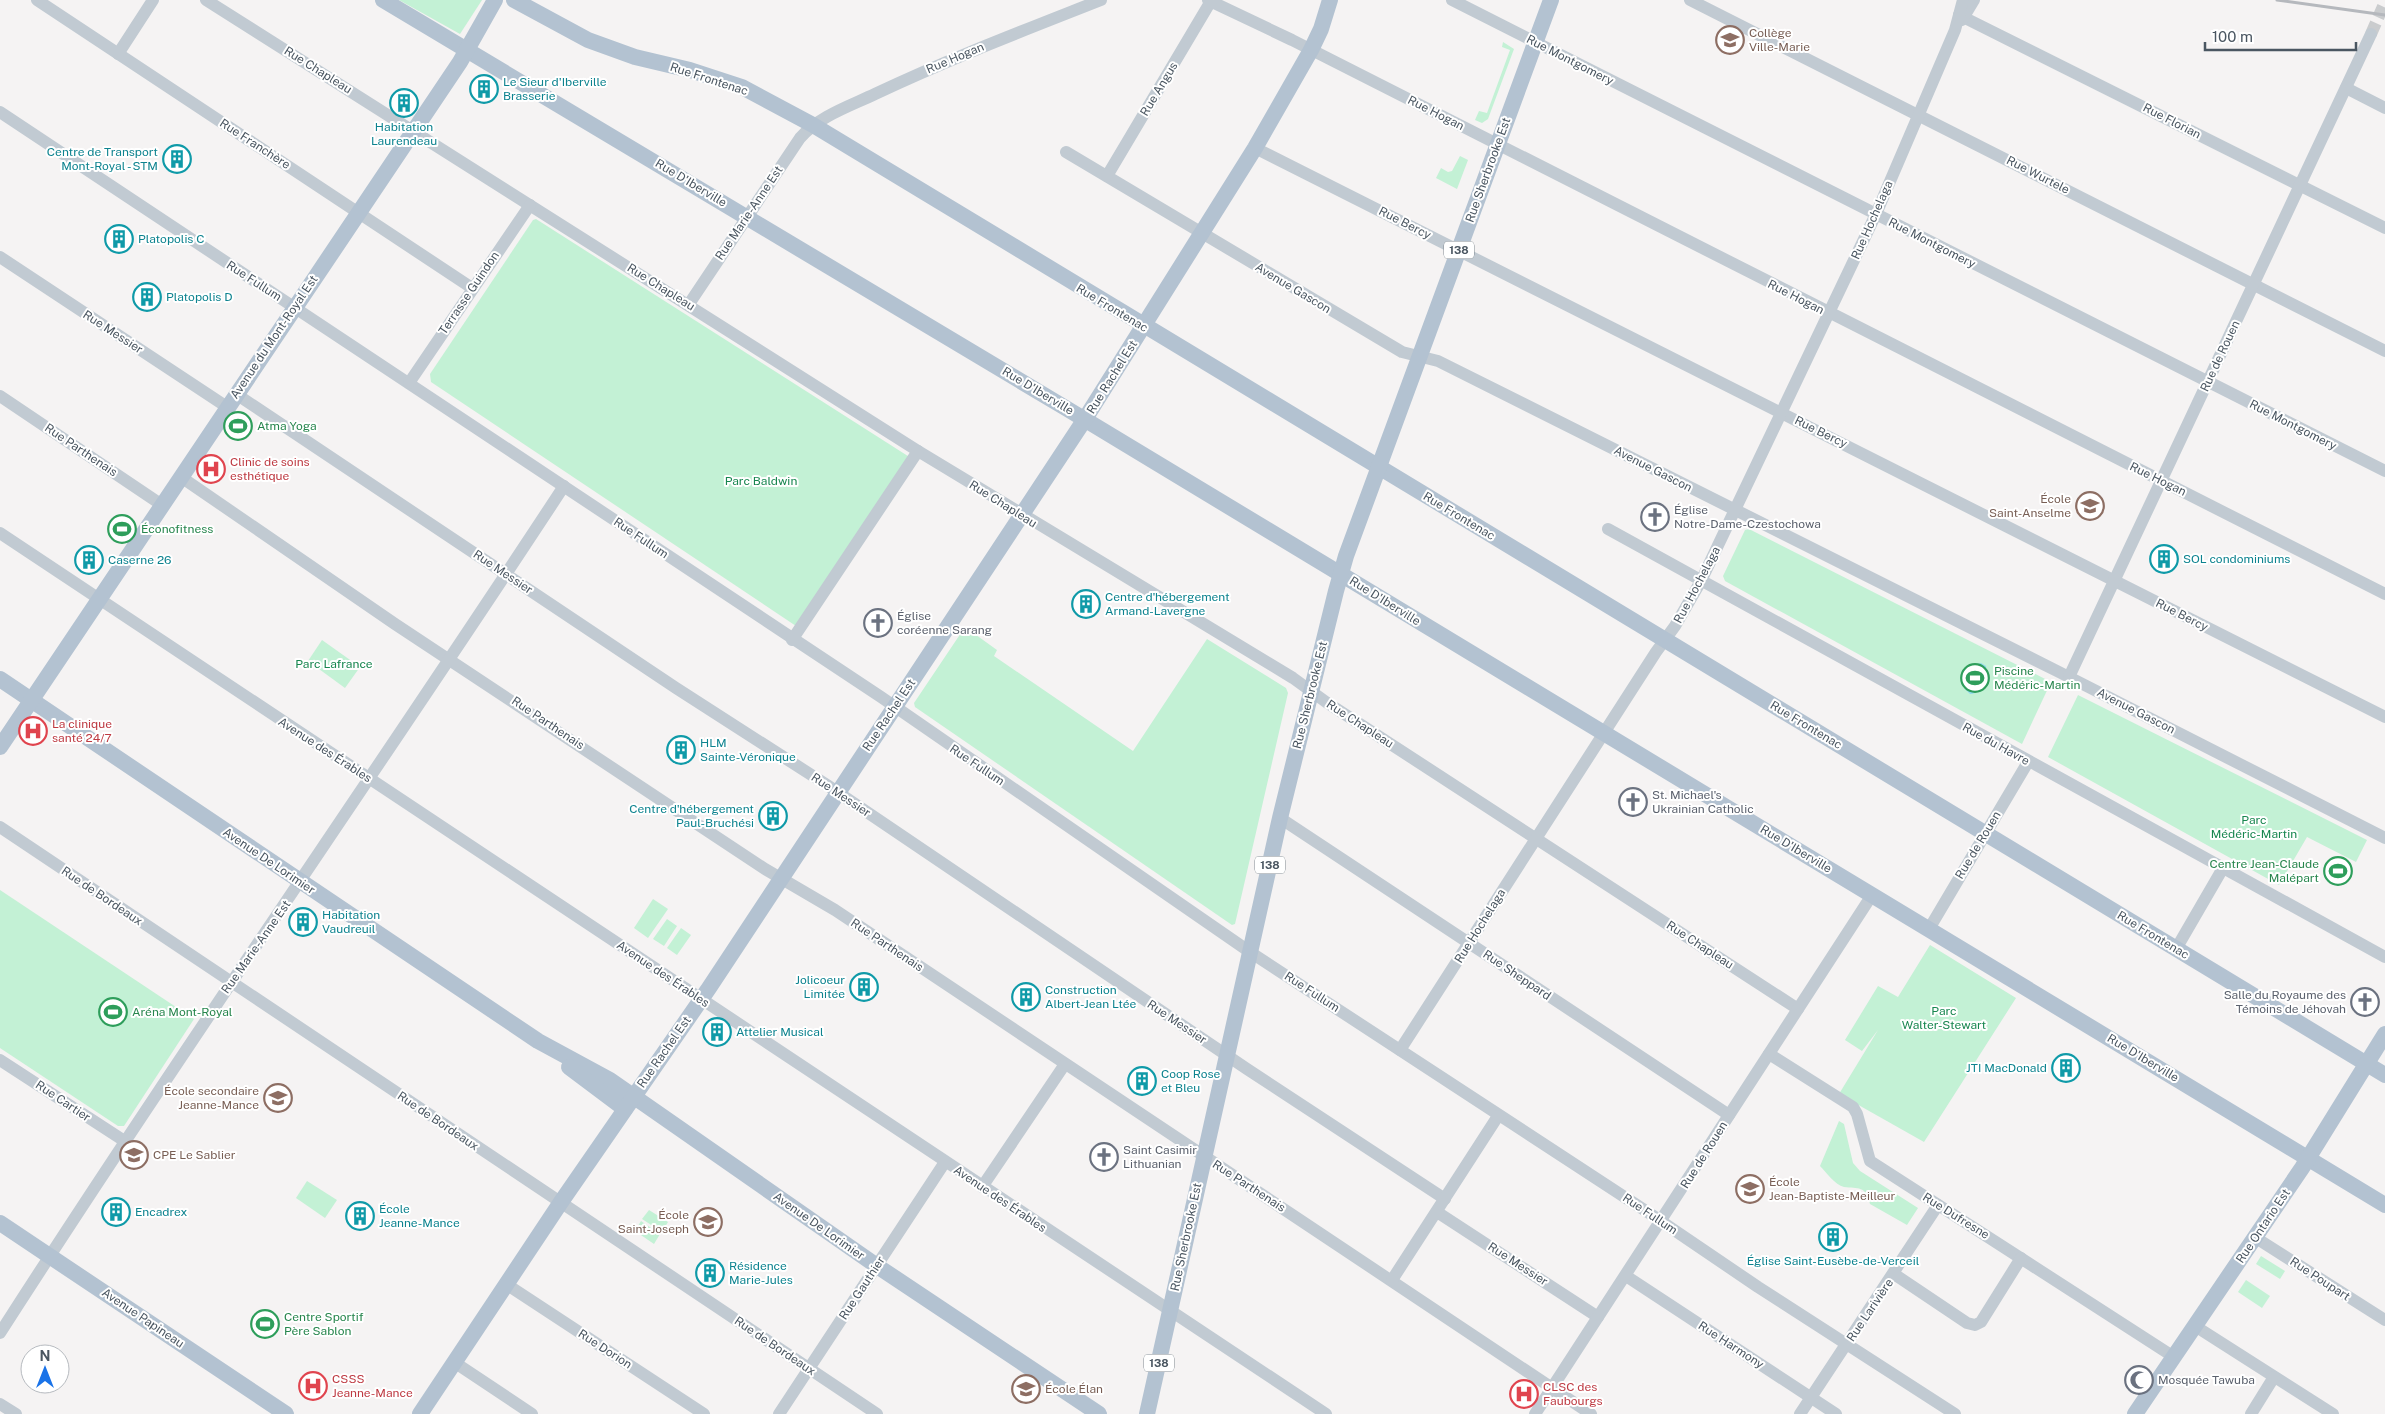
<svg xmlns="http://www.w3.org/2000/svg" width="2385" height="1414" font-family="'Public Sans',sans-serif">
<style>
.green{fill:#c3f1d5}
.water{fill:#90daee}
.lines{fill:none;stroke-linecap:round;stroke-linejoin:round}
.minor-tunnel{stroke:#caccce;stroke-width:12;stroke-dasharray:12 6;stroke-linecap:butt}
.minor{stroke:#c1cad2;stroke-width:12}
.major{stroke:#b3c2d1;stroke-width:16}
.rail{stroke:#b5b8bd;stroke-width:3}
.labels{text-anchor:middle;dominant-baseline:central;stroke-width:4;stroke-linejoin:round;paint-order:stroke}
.shield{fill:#fff;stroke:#808990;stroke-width:1}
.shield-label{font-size:11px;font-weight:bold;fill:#4a5661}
.education-label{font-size:12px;fill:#785e54;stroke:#fff;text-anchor:start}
.street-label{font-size:12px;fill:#4a5661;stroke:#fff}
.culture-label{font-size:12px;fill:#0d838f;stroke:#fff;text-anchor:start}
.leisure-label{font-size:12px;fill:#27864d;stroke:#fff;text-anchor:start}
.health-label{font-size:12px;fill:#be3a42;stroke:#fff;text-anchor:start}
.park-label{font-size:12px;fill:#17864f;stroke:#fff}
.worship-label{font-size:12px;fill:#5b616d;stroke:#fff;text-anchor:start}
</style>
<rect width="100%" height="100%" fill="#f5f3f3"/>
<g class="green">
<polygon points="399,0 482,0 460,34"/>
<polygon points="1503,42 1514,49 1488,119 1482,123 1475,120 1479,111 1487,113 1510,50 1502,47"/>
<polygon points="1460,156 1468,160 1457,189 1436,178 1441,168 1448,172 1452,171"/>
<polygon points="536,219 911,458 796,626 431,382 430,374 533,220"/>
<polygon points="1749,529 2051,682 2022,744 1725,581 1723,576 1745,530"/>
<polygon points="965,627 997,650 994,656 1133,751 1207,639 1286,688 1288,693 1235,924 1232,925 915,707 914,703"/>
<polygon points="322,640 360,667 345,688 308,661"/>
<polygon points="2078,695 2367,840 2356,862 2307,837 2279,885 2048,757"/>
<polygon points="0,890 194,1019 124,1126 118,1126 0,1048"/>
<polygon points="653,899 668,909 648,938 634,928"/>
<polygon points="667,919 677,926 664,946 653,939"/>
<polygon points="681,928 691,935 677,955 667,948"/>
<polygon points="1930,945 2016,998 1924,1142 1839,1094 1878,1030 1862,1051 1845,1040 1878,986 1898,997"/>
<path d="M1839 1121 1844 1124 1853 1163 1860 1171 1918 1208 1907 1225 1870 1204C1866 1185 1858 1189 1844 1187 1835 1185 1826 1172 1820 1166Z"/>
<polygon points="307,1181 337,1200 325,1218 296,1198"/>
<polygon points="649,1210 668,1222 662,1232 642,1219"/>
<polygon points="641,1221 660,1234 654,1244 635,1231"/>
<polygon points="2261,1256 2285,1271 2280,1279 2256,1264"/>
<polygon points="2246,1280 2270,1296 2262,1308 2238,1292"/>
</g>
<path class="water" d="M1981 663 1986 666C1988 678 1984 693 1970 694L1965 689C1962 675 1967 666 1981 663Z"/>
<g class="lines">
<polyline class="minor-tunnel" points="2371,34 2385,2"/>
<g class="minor">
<polyline points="37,0 472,288"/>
<polyline points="206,0 918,451 1293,678 1326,702 1798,1009"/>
<polyline points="1208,0 1292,40 2385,594"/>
<polyline points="1452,0 2385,471"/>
<polyline points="1690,0 2385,351"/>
<polyline points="1959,15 2385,228"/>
<polyline points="1962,20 1974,0"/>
<polyline points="118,54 153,0"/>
<polyline points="2346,88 2385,108"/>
<polyline points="0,112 881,697 1250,952 1649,1213 1758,1287 1955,1414"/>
<polyline points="1255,148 2385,717"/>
<polyline points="1066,152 1402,352 1438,361 2059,672 2385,838"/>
<polyline points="1107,176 1211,1"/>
<polyline points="0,257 227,407"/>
<path d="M689 304 800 138C819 116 850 106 875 94 949 59 1025 30 1101 0"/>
<polyline points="409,383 530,205"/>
<polyline points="236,394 676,688 827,785 1247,1069 1445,1199"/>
<polyline points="0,396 162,505"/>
<polyline points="181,477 395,624 765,869 835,910 1591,1414"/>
<polyline points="1608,529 2385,957"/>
<polyline points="0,533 1326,1414"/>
<polyline points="792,640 918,451"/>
<polyline points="2069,677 2371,34"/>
<polyline points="1280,818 1729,1115"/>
<polyline points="0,827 877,1414"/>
<polyline points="1929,929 2028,762"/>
<polyline points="2176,949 2223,868"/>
<polyline points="1400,1050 1656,652 1675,626 1701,581 1876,214 1955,30 1963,0"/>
<polyline points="1769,1054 1853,1107 1857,1114 1870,1161 2174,1357"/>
<polyline points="0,1060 126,1142"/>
<polyline points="982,1187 1065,1064"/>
<polyline points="1437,1212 1598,1317"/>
<polyline points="2256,1238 2385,1320"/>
<polyline points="1894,1274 1967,1323 1975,1325 1981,1322 2021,1258"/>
<polyline points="1626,1276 1836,1414"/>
<polyline points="1392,1280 1498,1116"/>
<polyline points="506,1284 704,1414"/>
<polyline points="2195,1326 2333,1414"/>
<path d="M0 1333C183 1048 378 770 564 486"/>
<polyline points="454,1362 532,1414"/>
<polyline points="0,1404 16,1414"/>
<polyline points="779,1414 945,1162"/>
<polyline points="1535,1414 1872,895"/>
<polyline points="1800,1414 1938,1205"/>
<polyline points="2251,1414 2274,1377"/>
</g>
<g class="major">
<polyline points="383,0 1069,410 2385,1205"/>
<polyline points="514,0 588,40 635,57 690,70 742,87 813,125 2385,1075"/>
<polyline points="0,679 538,1041 610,1080 877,1266 1099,1414"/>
<polyline points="0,747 460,62 495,0"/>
<polyline points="569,1067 625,1109"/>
<polyline points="0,1223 286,1414"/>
<polyline points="420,1414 561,1202 709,988 1085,419 1255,148 1311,50 1321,29 1330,0"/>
<polyline points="1147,1414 1280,818 1336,591 1346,556 1551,0"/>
<polyline points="2135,1414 2302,1168 2385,1034"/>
</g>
<polyline class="rail" points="2277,0 2385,15"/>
</g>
<defs>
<symbol id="school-ring" viewBox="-11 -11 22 22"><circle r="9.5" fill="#fff" stroke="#8d6e63" stroke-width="1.5"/><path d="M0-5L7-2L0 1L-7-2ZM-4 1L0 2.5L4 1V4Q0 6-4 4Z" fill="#8d6e63"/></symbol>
<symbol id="building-ring" viewBox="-11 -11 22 22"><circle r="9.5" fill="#fff" stroke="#0f9aa8" stroke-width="1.5"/><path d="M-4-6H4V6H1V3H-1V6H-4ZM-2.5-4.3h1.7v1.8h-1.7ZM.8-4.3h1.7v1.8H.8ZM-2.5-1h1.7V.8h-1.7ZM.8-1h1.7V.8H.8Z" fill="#0f9aa8"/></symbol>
<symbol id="stadium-ring" viewBox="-11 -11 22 22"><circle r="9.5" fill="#fff" stroke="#2e9e5b" stroke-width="1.5"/><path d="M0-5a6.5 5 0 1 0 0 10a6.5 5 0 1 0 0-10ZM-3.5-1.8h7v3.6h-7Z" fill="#2e9e5b"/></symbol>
<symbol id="hospital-ring" viewBox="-11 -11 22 22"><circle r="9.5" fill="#fff" stroke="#e0444e" stroke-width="1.5"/><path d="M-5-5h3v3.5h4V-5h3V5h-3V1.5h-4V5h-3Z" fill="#e0444e"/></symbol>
<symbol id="church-ring" viewBox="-11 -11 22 22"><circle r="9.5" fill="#fff" stroke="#6b7280" stroke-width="1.5"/><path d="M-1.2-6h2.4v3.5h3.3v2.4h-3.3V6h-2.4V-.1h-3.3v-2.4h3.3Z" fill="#6b7280"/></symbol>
<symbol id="mosque-ring" viewBox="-11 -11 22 22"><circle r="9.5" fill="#fff" stroke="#6b7280" stroke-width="1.5"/><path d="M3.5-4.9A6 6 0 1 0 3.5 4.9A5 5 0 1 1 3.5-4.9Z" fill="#6b7280"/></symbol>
</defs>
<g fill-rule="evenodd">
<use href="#school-ring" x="1714" y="24" width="32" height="32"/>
<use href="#building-ring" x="468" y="73" width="32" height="32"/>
<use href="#building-ring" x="388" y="87" width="32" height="32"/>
<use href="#building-ring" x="161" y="143" width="32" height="32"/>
<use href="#building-ring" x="103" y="223" width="32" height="32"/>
<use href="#building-ring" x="131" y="281" width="32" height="32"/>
<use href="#stadium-ring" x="222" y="410" width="32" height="32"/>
<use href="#hospital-ring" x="195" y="453" width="32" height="32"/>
<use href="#school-ring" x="2074" y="490" width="32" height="32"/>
<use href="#church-ring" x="1639" y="501" width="32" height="32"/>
<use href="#stadium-ring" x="106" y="513" width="32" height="32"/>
<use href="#building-ring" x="2148" y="543" width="32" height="32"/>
<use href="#building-ring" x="73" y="544" width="32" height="32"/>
<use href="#building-ring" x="1070" y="588" width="32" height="32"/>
<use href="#church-ring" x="862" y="607" width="32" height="32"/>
<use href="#stadium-ring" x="1959" y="662" width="32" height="32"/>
<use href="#hospital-ring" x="17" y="715" width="32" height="32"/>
<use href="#building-ring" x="665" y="734" width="32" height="32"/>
<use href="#church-ring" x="1617" y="786" width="32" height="32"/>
<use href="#building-ring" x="757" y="800" width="32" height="32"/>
<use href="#stadium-ring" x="2322" y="855" width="32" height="32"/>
<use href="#building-ring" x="287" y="906" width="32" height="32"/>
<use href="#building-ring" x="848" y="971" width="32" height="32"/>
<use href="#building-ring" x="1010" y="981" width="32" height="32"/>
<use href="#church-ring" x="2349" y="986" width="32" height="32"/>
<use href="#stadium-ring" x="97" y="996" width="32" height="32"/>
<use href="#building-ring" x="701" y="1016" width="32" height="32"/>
<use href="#building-ring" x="2050" y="1052" width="32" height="32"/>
<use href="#building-ring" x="1126" y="1065" width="32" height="32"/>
<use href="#school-ring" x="262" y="1082" width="32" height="32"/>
<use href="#school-ring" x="118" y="1139" width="32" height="32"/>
<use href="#church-ring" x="1088" y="1141" width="32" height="32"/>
<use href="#school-ring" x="1734" y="1173" width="32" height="32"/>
<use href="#building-ring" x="100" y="1196" width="32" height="32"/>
<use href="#building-ring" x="344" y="1200" width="32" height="32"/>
<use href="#school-ring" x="692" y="1206" width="32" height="32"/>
<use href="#building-ring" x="1817" y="1221" width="32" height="32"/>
<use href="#building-ring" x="694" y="1257" width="32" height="32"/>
<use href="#stadium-ring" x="249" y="1308" width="32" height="32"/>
<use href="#mosque-ring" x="2123" y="1364" width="32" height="32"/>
<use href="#hospital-ring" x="297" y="1370" width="32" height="32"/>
<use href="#school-ring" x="1010" y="1373" width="32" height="32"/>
<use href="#hospital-ring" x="1508" y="1378" width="32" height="32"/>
</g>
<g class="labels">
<g class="shield">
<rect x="1444" y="241.5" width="30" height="17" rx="4"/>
<rect x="1255" y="856.5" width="30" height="17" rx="4"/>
<rect x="1144" y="1354.5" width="30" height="17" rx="4"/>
</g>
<g class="shield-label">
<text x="1459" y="250">138</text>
<text x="1270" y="865">138</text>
<text x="1159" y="1363">138</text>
</g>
<g class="education-label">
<text x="1749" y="33">Collège<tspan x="1749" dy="14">Ville-Marie</tspan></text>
<text x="2071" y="499" text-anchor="end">École<tspan x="2071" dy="14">Saint-Anselme</tspan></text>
<text x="259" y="1091" text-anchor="end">École secondaire<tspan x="259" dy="14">Jeanne-Mance</tspan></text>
<text x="153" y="1155">CPE Le Sablier</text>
<text x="1769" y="1182">École<tspan x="1769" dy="14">Jean-Baptiste-Meilleur</tspan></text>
<text x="689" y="1215" text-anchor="end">École<tspan x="689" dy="14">Saint-Joseph</tspan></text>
<text x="1045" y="1389">École Élan</text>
</g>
<g class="street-label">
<text transform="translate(955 58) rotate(-23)">Rue Hogan</text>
<text transform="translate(1570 60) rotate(27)">Rue Montgomery</text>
<text transform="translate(318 70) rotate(32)">Rue Chapleau</text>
<text transform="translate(709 79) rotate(18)">Rue Frontenac</text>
<text transform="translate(1159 89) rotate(-59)">Rue Angus</text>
<text transform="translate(1436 113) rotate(27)">Rue Hogan</text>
<text transform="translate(2172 121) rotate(27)">Rue Florian</text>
<text transform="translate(255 144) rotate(33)">Rue Franchère</text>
<text transform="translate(1488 170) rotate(-70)">Rue Sherbrooke Est</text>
<text transform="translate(2038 175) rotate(27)">Rue Wurtele</text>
<text transform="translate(691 183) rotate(31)">Rue D'Iberville</text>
<text transform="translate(749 213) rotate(-56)">Rue Marie-Anne Est</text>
<text transform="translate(1872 220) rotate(-66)">Rue Hochelaga</text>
<text transform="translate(1405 223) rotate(27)">Rue Bercy</text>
<text transform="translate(1932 243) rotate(27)">Rue Montgomery</text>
<text transform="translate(254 281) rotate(33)">Rue Fullum</text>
<text transform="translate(661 287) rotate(32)">Rue Chapleau</text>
<text transform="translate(1293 288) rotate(31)">Avenue Gascon</text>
<text transform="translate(469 293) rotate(-56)">Terrasse Guindon</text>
<text transform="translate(1796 297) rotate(27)">Rue Hogan</text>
<text transform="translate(1112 308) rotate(31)">Rue Frontenac</text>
<text transform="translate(113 332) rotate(33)">Rue Messier</text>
<text transform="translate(274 337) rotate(-56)">Avenue du Mont-Royal Est</text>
<text transform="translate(2220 356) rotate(-65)">Rue de Rouen</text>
<text transform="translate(1112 377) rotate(-58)">Rue Rachel Est</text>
<text transform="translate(1038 391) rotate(31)">Rue D'Iberville</text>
<text transform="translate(2293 425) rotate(27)">Rue Montgomery</text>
<text transform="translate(1821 432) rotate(26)">Rue Bercy</text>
<text transform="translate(81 450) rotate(34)">Rue Parthenais</text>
<text transform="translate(1653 469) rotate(27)">Avenue Gascon</text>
<text transform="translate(2158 479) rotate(26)">Rue Hogan</text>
<text transform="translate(1003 504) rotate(32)">Rue Chapleau</text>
<text transform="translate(1459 516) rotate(31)">Rue Frontenac</text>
<text transform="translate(641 538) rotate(34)">Rue Fullum</text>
<text transform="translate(503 572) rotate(34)">Rue Messier</text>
<text transform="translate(1697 585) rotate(-62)">Rue Hochelaga</text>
<text transform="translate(1385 601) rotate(32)">Rue D'Iberville</text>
<text transform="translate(2182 615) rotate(27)">Rue Bercy</text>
<text transform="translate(1310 695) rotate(-76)">Rue Sherbrooke Est</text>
<text transform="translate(2136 711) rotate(27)">Avenue Gascon</text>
<text transform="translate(889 715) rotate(-56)">Rue Rachel Est</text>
<text transform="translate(548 723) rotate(34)">Rue Parthenais</text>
<text transform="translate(1360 724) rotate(33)">Rue Chapleau</text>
<text transform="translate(1806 725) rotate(31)">Rue Frontenac</text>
<text transform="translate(1996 744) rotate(29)">Rue du Havre</text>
<text transform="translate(325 750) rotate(33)">Avenue des Érables</text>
<text transform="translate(977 765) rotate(34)">Rue Fullum</text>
<text transform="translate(841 795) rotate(34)">Rue Messier</text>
<text transform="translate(1978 845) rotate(-59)">Rue de Rouen</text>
<text transform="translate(1796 849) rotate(31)">Rue D'Iberville</text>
<text transform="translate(269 861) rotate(34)">Avenue De Lorimier</text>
<text transform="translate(102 896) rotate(34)">Rue de Bordeaux</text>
<text transform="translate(1480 926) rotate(-58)">Rue Hochelaga</text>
<text transform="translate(2153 935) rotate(31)">Rue Frontenac</text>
<text transform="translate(887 945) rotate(34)">Rue Parthenais</text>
<text transform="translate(1700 945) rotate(33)">Rue Chapleau</text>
<text transform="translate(256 947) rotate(-55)">Rue Marie-Anne Est</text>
<text transform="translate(663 974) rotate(34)">Avenue des Érables</text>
<text transform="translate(1517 975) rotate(34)">Rue Sheppard</text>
<text transform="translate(1312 992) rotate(33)">Rue Fullum</text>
<text transform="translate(1177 1022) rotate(34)">Rue Messier</text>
<text transform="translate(664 1052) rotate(-55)">Rue Rachel Est</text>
<text transform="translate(2143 1058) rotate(31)">Rue D'Iberville</text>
<text transform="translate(63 1101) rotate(34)">Rue Cartier</text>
<text transform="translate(438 1121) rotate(34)">Rue de Bordeaux</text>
<text transform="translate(1704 1155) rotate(-58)">Rue de Rouen</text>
<text transform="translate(1249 1186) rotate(33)">Rue Parthenais</text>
<text transform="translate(1000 1199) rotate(34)">Avenue des Érables</text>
<text transform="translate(1650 1214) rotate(34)">Rue Fullum</text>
<text transform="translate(1956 1216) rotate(32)">Rue Dufresne</text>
<text transform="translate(819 1226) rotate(35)">Avenue De Lorimier</text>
<text transform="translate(2263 1226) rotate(-56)">Rue Ontario Est</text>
<text transform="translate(1186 1237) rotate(-78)">Rue Sherbrooke Est</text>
<text transform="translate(1518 1264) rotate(33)">Rue Messier</text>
<text transform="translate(2320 1279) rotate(33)">Rue Poupart</text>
<text transform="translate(862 1288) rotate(-57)">Rue Gauthier</text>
<text transform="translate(1870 1310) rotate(-56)">Rue Larivière</text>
<text transform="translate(143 1318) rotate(34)">Avenue Papineau</text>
<text transform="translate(1731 1345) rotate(33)">Rue Harmony</text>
<text transform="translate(775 1346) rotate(34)">Rue de Bordeaux</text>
<text transform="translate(605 1349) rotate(33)">Rue Dorion</text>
</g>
<g class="culture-label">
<text x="503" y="82">Le Sieur d'Iberville<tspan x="503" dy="14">Brasserie</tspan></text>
<text x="404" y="127" text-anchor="middle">Habitation<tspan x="404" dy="14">Laurendeau</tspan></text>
<text x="158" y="152" text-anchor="end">Centre de Transport<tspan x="158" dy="14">Mont-Royal - STM</tspan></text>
<text x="138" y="239">Platopolis C</text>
<text x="166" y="297">Platopolis D</text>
<text x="2183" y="559">SOL condominiums</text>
<text x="108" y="560">Caserne 26</text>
<text x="1105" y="597">Centre d'hébergement<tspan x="1105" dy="14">Armand-Lavergne</tspan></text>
<text x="700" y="743">HLM<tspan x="700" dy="14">Sainte-Véronique</tspan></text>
<text x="754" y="809" text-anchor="end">Centre d'hébergement<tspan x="754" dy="14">Paul-Bruchési</tspan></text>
<text x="322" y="915">Habitation<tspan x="322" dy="14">Vaudreuil</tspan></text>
<text x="845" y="980" text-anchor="end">Jolicoeur<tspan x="845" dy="14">Limitée</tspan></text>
<text x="1045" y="990">Construction<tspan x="1045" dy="14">Albert-Jean Ltée</tspan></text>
<text x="736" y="1032">Attelier Musical</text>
<text x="2047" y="1068" text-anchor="end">JTI MacDonald</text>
<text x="1161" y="1074">Coop Rose<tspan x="1161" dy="14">et Bleu</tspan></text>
<text x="379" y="1209">École<tspan x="379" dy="14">Jeanne-Mance</tspan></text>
<text x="135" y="1212">Encadrex</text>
<text x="1833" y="1261" text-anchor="middle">Église Saint-Eusèbe-de-Verceil</text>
<text x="729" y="1266">Résidence<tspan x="729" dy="14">Marie-Jules</tspan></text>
</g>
<g class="leisure-label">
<text x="257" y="426">Atma Yoga</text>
<text x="141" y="529">Éconofitness</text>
<text x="1994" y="671">Piscine<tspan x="1994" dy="14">Médéric-Martin</tspan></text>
<text x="2319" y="864" text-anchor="end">Centre Jean-Claude<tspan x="2319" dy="14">Malépart</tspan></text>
<text x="132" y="1012">Aréna Mont-Royal</text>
<text x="284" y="1317">Centre Sportif<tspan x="284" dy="14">Père Sablon</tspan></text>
</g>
<g class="health-label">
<text x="230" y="462">Clinic de soins<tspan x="230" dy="14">esthétique</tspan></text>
<text x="52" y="724">La clinique<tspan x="52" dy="14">santé 24/7</tspan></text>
<text x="332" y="1379">CSSS<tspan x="332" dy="14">Jeanne-Mance</tspan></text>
<text x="1543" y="1387">CLSC des<tspan x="1543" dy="14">Faubourgs</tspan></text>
</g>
<g class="park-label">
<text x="761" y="481">Parc Baldwin</text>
<text x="334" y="664">Parc Lafrance</text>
<text x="2254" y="820">Parc<tspan x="2254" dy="14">Médéric-Martin</tspan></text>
<text x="1944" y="1011">Parc<tspan x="1944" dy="14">Walter-Stewart</tspan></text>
</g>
<g class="worship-label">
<text x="1674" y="510">Église<tspan x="1674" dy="14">Notre-Dame-Czestochowa</tspan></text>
<text x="897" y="616">Église<tspan x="897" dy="14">coréenne Sarang</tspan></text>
<text x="1652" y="795">St. Michael's<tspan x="1652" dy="14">Ukrainian Catholic</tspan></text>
<text x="2346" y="995" text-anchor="end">Salle du Royaume des<tspan x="2346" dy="14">Témoins de Jéhovah</tspan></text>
<text x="1123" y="1150">Saint Casimir<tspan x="1123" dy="14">Lithuanian</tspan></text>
<text x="2158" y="1380">Mosquée Tawuba</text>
</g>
</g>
<g transform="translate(45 1369)"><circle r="24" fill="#ffffff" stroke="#b7bbc0"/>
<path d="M0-4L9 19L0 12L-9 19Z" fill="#1a73e8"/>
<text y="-8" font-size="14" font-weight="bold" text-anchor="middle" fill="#4a5661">N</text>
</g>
<path d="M2205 42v8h151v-8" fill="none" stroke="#4a5661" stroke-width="2.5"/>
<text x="2212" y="42" font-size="15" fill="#4a5661" stroke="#ffffff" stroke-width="4" paint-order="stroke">100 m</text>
</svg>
